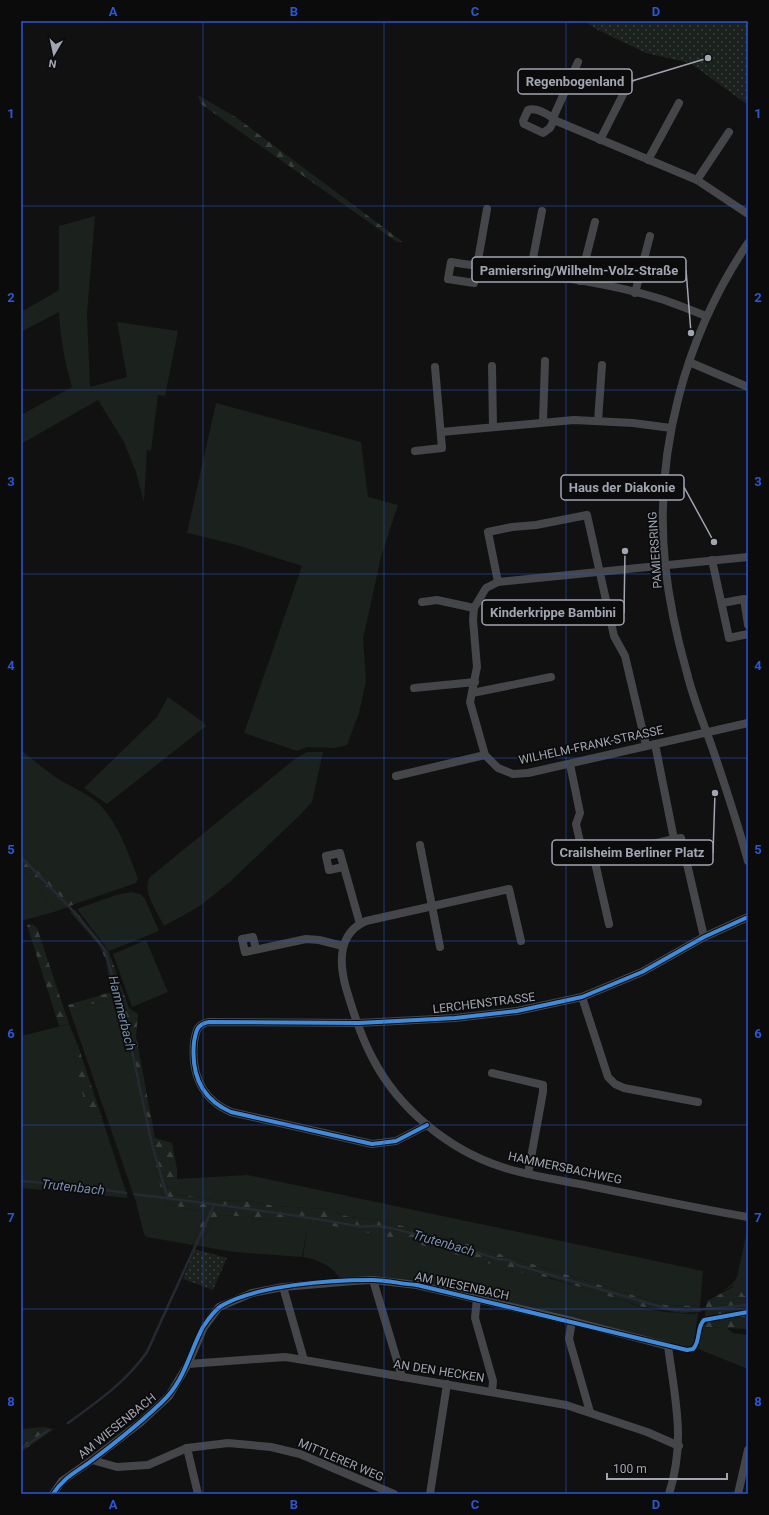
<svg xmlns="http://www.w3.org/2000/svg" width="769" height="1515" font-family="Roboto,sans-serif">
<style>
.green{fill:#1b211c}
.forest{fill:url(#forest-firs)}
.park{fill:url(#park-dots)}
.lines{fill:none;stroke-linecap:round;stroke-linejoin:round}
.stream{stroke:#252a32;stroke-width:2.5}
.minor{stroke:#454649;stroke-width:8}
.cycleway-casing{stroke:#0b0b0c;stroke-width:6}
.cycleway{stroke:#408adc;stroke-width:4}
.grid{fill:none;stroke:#2a57d4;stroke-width:1;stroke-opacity:0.55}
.labels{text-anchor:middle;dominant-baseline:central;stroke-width:3.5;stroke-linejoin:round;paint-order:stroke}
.street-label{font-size:12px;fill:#a1a5b2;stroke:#0b0b0c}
.water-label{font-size:13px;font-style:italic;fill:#7890ae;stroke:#0b0b0c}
.leader{fill:none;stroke:#a1a5b2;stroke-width:1.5}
.callout-dot{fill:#a1a5b2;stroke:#0b0b0c;stroke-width:1.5}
.callout{fill:#0b0b0c;stroke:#a1a5b2;stroke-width:1.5}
.callout-label{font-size:13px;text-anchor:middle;font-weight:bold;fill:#a1a5b2}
.neatline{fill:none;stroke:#2a57d4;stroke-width:1.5}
.grid-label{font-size:13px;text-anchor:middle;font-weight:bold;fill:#2a57d4}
</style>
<defs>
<pattern id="forest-firs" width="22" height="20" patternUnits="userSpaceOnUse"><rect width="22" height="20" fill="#1b211c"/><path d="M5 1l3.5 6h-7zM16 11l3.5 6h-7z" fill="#393e3b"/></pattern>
<pattern id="park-dots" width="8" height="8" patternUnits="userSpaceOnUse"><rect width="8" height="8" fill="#1b211c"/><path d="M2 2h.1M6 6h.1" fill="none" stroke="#393e3b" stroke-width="1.8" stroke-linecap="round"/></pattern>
</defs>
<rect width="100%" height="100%" fill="#111"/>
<g class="green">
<path d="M95 216 87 314 90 387 127 377 117 322 178 331 165 396 158 395 151 451 147 450 144 502 136 472 124 442 98 400 21 444V415L72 387C65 362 60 339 59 312L21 332V312L59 290V226Z"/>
<polygon points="216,403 361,442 368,497 398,505 381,557 363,639 366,681 359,713 347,745 335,748 307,747 297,751 244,733 302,566 233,544 187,533"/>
<polygon points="168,697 203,722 206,726 107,804 84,788 157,717"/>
<path d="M21 750C32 759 43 768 55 777 67 785 81 790 93 799 116 816 128 852 138 879L136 883 75 904 21 852Z"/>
<path d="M307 752H323L312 802 302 813 231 881 200 906 164 926C158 913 141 890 150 877L296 758Z"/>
<polygon points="21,868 57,911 21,921"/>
<polygon points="131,892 140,894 145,899 159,931 109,951 77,909 116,895"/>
<polygon points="146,940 168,992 132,1007 113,954"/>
<path d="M112 998C138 1065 147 1135 165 1204L204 1212 192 1245 147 1237 144 1234 136 1202 70 1011Z"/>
<polygon points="69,1024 77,1043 73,1050 82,1091 98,1119 102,1118 128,1198 21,1188 21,1036"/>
<polygon points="248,1175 703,1271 700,1306 665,1305 458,1241 381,1220 349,1217 327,1209 275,1206 245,1200 218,1201 177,1194 176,1179"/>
<path d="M229 1215 270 1221H308L401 1236 597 1292 644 1308 665 1312 690 1314 698 1313 694 1344 688 1348 417 1284 340 1279C333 1266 317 1259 303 1257L307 1228 302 1257 234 1252 199 1246 212 1222 218 1216Z"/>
<polygon points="748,1226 748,1296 744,1296 733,1286 721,1292 732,1284 737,1277"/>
<polygon points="702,1327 727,1328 733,1333 748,1335 748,1369 698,1349"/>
<polygon points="43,1427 21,1445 21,1429"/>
</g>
<g class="forest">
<polygon points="198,95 237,118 403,242 397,242 201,104"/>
<polygon points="21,852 75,904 57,911 21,868"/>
<path d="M75 910 109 952 129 1008 138 1014 136 1036 155 1138 172 1143 177 1169V1194L218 1201 245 1200 275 1206 327 1209 349 1217 381 1220 458 1241 665 1305 700 1306 701 1312 681 1313 643 1307 551 1278 524 1273 399 1239 308 1221H270L229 1215 218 1216 212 1222 199 1246 192 1245 204 1212 165 1204C147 1136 138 1065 112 998L70 1011 68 1005 111 992 106 960 99 945 70 912Z"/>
<polygon points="32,924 37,928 69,1024 59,1026 27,925"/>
<path d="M77 1043 102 1118 98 1119C81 1109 78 1069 73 1050Z"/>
<path d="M737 1285 744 1296H748V1329L702 1327C707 1318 704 1310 707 1301Z"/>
<polygon points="43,1427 54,1429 21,1452 21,1445"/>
</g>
<g class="park">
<polygon points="585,21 748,21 748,105 690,63 646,53 596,29"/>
<polygon points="195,1249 227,1258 213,1290 183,1279"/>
</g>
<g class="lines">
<g class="stream">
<polyline points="21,857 74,912 105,950 131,1047 152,1145 168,1199"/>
<polyline points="21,1181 72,1185 126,1193"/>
<path d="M134 1194C208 1204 283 1212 356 1226 363 1228 370 1225 377 1226 388 1227 400 1230 410 1233 440 1240 469 1250 498 1259L509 1260 517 1265 665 1308 686 1311 748 1305"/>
<path d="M68 1423C97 1402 126 1382 147 1352L214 1205"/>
<polyline points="21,1449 49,1430"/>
</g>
<g class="minor">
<polyline points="553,118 578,62"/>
<path d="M554 120 550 128 543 133 524 124 523 121 528 110C536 107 547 114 553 118L554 120 697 180 748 214"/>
<polyline points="600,140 630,81"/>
<polyline points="648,160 679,103"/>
<polyline points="697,180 729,132"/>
<path d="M487 209 474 283 448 279 451 262C521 273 593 278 661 299 676 304 691 310 706 316"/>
<path d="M748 243C685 336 654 452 665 564 669 601 677 638 687 673 693 698 703 722 712 747 725 785 737 822 748 861"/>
<polyline points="530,274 542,211"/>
<polyline points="580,281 595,222"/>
<polyline points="635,293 650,236"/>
<polyline points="689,362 748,387"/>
<polyline points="492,366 493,427"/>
<polyline points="598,421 602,365"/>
<polyline points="543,422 545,361"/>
<polyline points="441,432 574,420 633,423 671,428"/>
<polyline points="415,451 442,448 435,367"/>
<polyline points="748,557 498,582 486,588 474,608 473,620 477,667 470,702 485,755 498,768 513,774 528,773 748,723"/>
<polyline points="712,560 729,638 748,634"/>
<polyline points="498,582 488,532 512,527 536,525 587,515 614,636 625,656 646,745"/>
<polyline points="422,602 437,600 474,608"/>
<polyline points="722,603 744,599 748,625"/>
<polyline points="414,688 475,682"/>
<polyline points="472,693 551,677"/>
<polyline points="655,744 674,839 681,838 704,937"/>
<polyline points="570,764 580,813 576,824 584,860 594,858 609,924"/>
<polyline points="396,776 485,755"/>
<polyline points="420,845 440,947"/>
<polyline points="594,858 674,839"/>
<polyline points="343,867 329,870 326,856 340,853 360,924"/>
<path d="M521 941 509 889 366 921C338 933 339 963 346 988 353 1012 361 1037 373 1059 399 1109 449 1150 502 1167 532 1177 563 1180 594 1187 645 1197 696 1208 748 1217"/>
<polyline points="256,949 253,937 242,939 245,952 306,939 319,940 343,946"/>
<polyline points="582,997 608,1077 615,1084 624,1088 698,1102"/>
<polyline points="492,1073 543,1085 543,1092 528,1174"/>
<path d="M427 1125 396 1141 372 1144 231 1112C201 1099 191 1073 194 1042 196 1031 197 1024 209 1022L359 1023 455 1018 517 1011 582 997 642 972 704 937 748 917"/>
<polyline points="373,1280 402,1377"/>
<polyline points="283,1287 304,1360"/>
<polyline points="477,1298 475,1318 493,1381 492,1392"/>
<polyline points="572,1321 569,1339 590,1412"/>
<polyline points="188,1364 285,1357 304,1360 566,1405 647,1432 679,1446"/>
<polyline points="187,1448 198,1494"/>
<polyline points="92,1460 117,1467 148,1465 187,1448 228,1443 271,1447 300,1454 394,1494"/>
<path d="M53 1494 62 1481 92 1460 141 1422 169 1396 188 1364 204 1327 219 1307 252 1293 283 1287 354 1281 373 1280 417 1285 572 1321 668 1346C675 1400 686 1440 669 1494"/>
<polyline points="430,1494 447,1384"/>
<polyline points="738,1494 748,1450"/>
</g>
<defs>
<g id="cycleway">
<path d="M427 1125 396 1141 372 1144 231 1112C201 1099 191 1073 194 1042 196 1031 197 1024 209 1022L359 1023 455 1018 517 1011 582 997 642 972 704 937 748 917"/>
<path d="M53 1494C64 1477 75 1473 91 1461 115 1443 139 1424 161 1403 185 1381 189 1353 203 1327 207 1321 215 1310 221 1306 257 1285 329 1280 372 1280 387 1280 402 1284 417 1285L687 1350 693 1349C701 1341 696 1328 704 1320L748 1312"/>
</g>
</defs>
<use href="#cycleway" class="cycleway-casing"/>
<use href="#cycleway" class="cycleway"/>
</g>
<path class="grid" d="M203 21V1494M384 21V1494M566 21V1494M21 206H748M21 390H748M21 574H748M21 758H748M21 941H748M21 1125H748M21 1309H748"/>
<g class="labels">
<g class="street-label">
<text transform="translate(655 550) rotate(-94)">PAMIERSRING</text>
<text transform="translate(591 745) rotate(-12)">WILHELM-FRANK-STRASSE</text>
<text transform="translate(484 1003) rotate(-7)">LERCHENSTRASSE</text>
<text transform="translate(565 1168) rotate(12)">HAMMERSBACHWEG</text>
<text transform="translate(462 1286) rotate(12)">AM WIESENBACH</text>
<text transform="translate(439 1371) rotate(9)">AN DEN HECKEN</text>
<text transform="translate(117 1426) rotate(-39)">AM WIESENBACH</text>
<text transform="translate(341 1460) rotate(23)">MITTLERER WEG</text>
</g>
<g class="water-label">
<text transform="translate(122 1013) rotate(76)">Hammerbach</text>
<text transform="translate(73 1187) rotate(6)">Trutenbach</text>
<text transform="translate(444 1243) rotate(16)">Trutenbach</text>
</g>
</g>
<path class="leader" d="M708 58L632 81M691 333L686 270M714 542L684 487M625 551L624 613M715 793L713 853"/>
<g class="callout-dot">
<circle cx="708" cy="58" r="4"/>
<circle cx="691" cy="333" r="4"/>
<circle cx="714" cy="542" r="4"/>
<circle cx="625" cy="551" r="4"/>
<circle cx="715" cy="793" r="4"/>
</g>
<g class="callout">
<rect x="518" y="69" width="114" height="25" rx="4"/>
<rect x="472" y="257" width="214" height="25" rx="4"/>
<rect x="561" y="475" width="123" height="25" rx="4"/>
<rect x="482" y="600" width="142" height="25" rx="4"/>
<rect x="552" y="840" width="161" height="25" rx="4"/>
</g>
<g class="callout-label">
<text x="575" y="86">Regenbogenland</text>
<text x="579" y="275">Pamiersring/Wilhelm-Volz-Straße</text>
<text x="622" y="492">Haus der Diakonie</text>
<text x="553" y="617">Kinderkrippe Bambini</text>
<text x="632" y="857">Crailsheim Berliner Platz</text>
</g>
<rect width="769" height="1515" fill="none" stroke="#0b0b0c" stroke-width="44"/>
<g transform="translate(54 54) rotate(189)" stroke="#0b0b0c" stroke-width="3" paint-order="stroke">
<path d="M0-3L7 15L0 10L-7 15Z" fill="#a1a5b2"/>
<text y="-6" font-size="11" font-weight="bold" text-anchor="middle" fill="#a1a5b2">N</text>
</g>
<path d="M607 1473v6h120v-6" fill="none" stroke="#a1a5b2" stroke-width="2"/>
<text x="613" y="1473" font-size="12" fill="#a1a5b2" stroke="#0b0b0c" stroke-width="3" paint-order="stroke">100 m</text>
<rect x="22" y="22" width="725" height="1471" class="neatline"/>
<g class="grid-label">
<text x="113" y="16">A</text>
<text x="294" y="16">B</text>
<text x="475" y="16">C</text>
<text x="656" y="16">D</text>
<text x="11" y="118">1</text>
<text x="758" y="118">1</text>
<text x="11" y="302">2</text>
<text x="758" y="302">2</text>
<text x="11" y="486">3</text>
<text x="758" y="486">3</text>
<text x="11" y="670">4</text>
<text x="758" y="670">4</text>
<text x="11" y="854">5</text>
<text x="758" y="854">5</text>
<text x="11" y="1038">6</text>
<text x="758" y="1038">6</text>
<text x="11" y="1222">7</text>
<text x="758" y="1222">7</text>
<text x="11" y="1406">8</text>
<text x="758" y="1406">8</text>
<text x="113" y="1509">A</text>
<text x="294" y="1509">B</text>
<text x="475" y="1509">C</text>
<text x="656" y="1509">D</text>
</g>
</svg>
